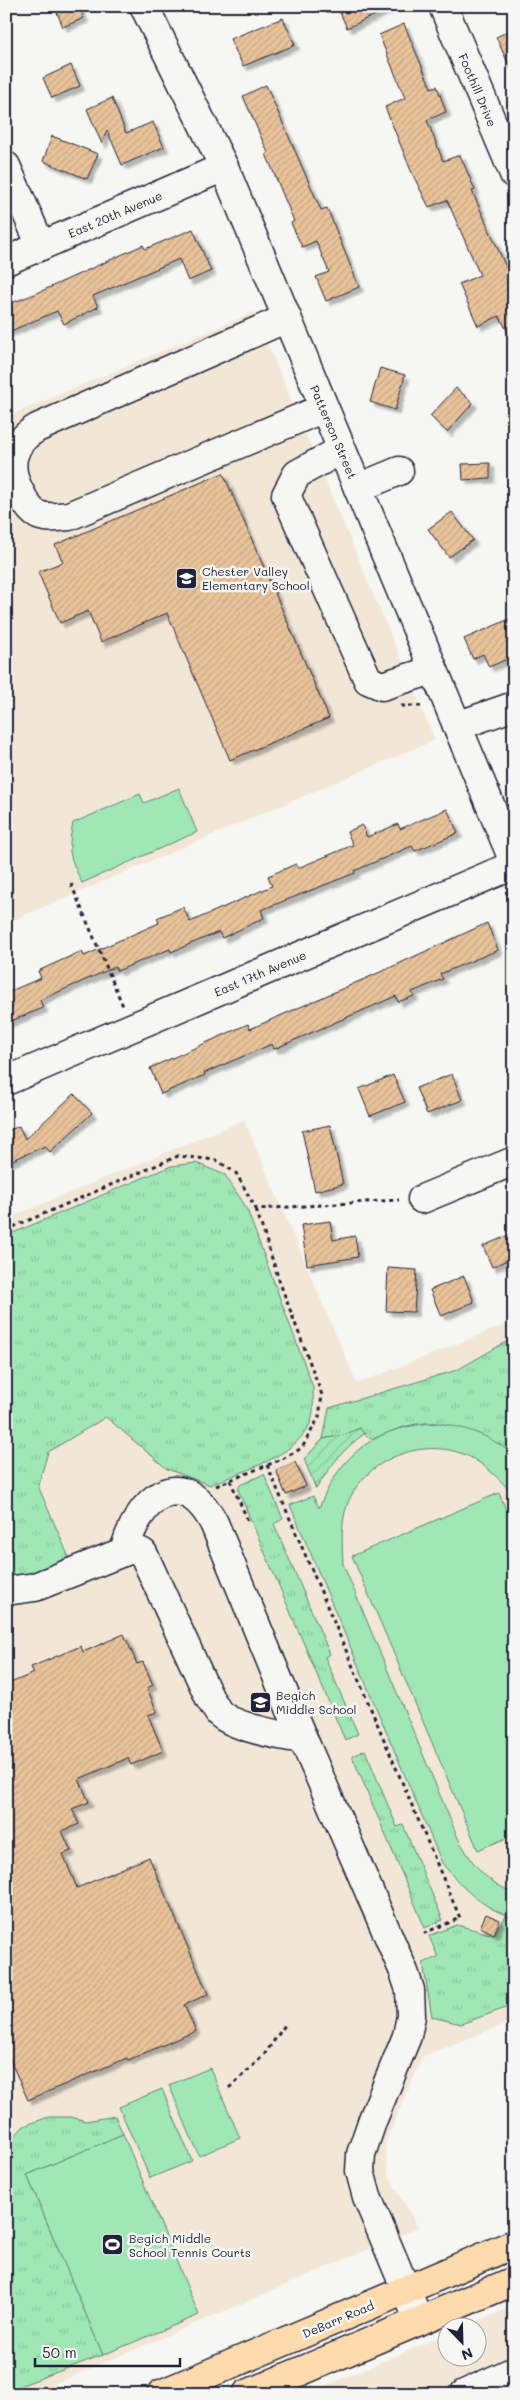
<svg xmlns="http://www.w3.org/2000/svg" width="520" height="2400" font-family="Mali,sans-serif">
<style>
.built{fill:#f2e7d7}
.grass{fill:url(#grass-tufts);stroke:#608478}
.park{fill:#9fe7b5;stroke:#608478}
.garden{fill:url(#garden-furrows);stroke:#608478}
.building{fill:url(#building-hatch);stroke:#22223b;filter:url(#shadow)}
.lines{fill:none;stroke-linecap:round;stroke-linejoin:round}
.minor-casing{stroke:#22223b;stroke-width:31}
.major-casing{stroke:#22223b;stroke-width:31}
.path{stroke:#22223b;stroke-width:3;stroke-dasharray:4 4;stroke-linecap:butt}
.minor{stroke:#f6f6f2;stroke-width:28}
.major{stroke:#fedbac;stroke-width:28}
.labels{text-anchor:middle;dominant-baseline:central;stroke-width:5;stroke-linejoin:round;paint-order:stroke}
.street-label{font-size:12px;fill:#22223b;stroke:#f6f6f2}
.poi-label{font-size:12px;fill:#22223b;stroke:#f6f6f2;text-anchor:start}
</style>
<defs>
<pattern id="grass-tufts" width="24" height="20" patternUnits="userSpaceOnUse" patternTransform="scale(1.25)"><rect width="24" height="20" fill="#9fe7b5"/><path d="M3 7l-1-3M5 7V3M7 7l1-3M15 17l-1-3M17 17v-4M19 17l1-3" fill="none" stroke="#89c69d"/></pattern>
<pattern id="garden-furrows" width="10" height="10" patternUnits="userSpaceOnUse" patternTransform="scale(1.25)"><rect width="10" height="10" fill="#9fe7b5"/><path d="M-1 1l2-2M0 10L10 0M9 11l2-2" fill="none" stroke="#89c69d"/></pattern>
<pattern id="building-hatch" width="6" height="6" patternUnits="userSpaceOnUse" patternTransform="scale(1.25)"><rect width="6" height="6" fill="#e9c399"/><path d="M-1 1l2-2M0 6l6-6M5 7l2-2" fill="none" stroke="#c8a785"/></pattern>
<filter id="shadow"><feDropShadow dx="4.5" dy="4.5" stdDeviation="1" flood-color="#0004"/></filter>
</defs>
<rect width="100%" height="100%" fill="#f6f6f2"/>
<filter id="ink" filterUnits="userSpaceOnUse"><feTurbulence type="fractalNoise" baseFrequency=".02" numOctaves="2"/><feDisplacementMap in="SourceGraphic" scale="10" xChannelSelector="R" yChannelSelector="G"/><feConvolveMatrix kernelMatrix="1 2 1 2 8 2 1 2 1" color-interpolation-filters="sRGB"/></filter>
<g filter="url(#ink)">
<g class="built">
<polygon points="254,312 435,740 6,923 6,417"/>
<polygon points="244,1120 357,1384 514,1321 514,2021 423,2056 385,2143 388,2174 418,2228 31,2394 6,2394 6,1219"/>
<polygon points="514,2306 514,2394 306,2394 447,2334 448,2358 478,2358 478,2328 463,2327"/>
</g>
<g class="grass">
<path d="M196 1163 225 1175 246 1207 313 1387C313 1397 314 1409 312 1418 302 1455 242 1471 210 1485L167 1469 106 1417 48 1452 38 1486 71 1562 6 1582V1236L171 1166Z"/>
<path d="M513 1338 514 1457 510 1453C494 1446 452 1425 437 1423 415 1421 393 1430 373 1439L364 1434 360 1428 344 1435 323 1439 329 1408 457 1370Z"/>
<polygon points="264,1474 283,1519 274,1524 330,1654 325,1657 358,1734 345,1740 238,1490 240,1485"/>
<polygon points="365,1750 397,1827 403,1825 443,1920 425,1928 352,1756"/>
<polygon points="506,1916 514,1918 514,2005 461,2024 432,2017 423,1963 438,1957 429,1936 457,1925 494,1935"/>
<polygon points="115,2116 123,2134 27,2175 103,2355 6,2391 6,2145 24,2126 48,2117 71,2117 86,2121"/>
</g>
<g class="park">
<path d="M179 788 197 832 82 883C69 855 67 853 73 823L140 794 144 803Z"/>
<path d="M439 1423C466 1428 495 1436 514 1457V1496C501 1480 487 1466 468 1456 426 1437 372 1456 351 1496 340 1517 342 1542 343 1564L458 1838C473 1865 485 1881 514 1893V1918C482 1908 462 1888 442 1863L290 1505 313 1496 319 1508C341 1452 378 1425 439 1423Z"/>
<polygon points="499,1493 514,1529 514,1835 478,1850 352,1556"/>
<polygon points="210,2068 240,2138 199,2156 169,2085"/>
<polygon points="162,2089 192,2161 150,2178 119,2107"/>
<polygon points="123,2134 199,2315 103,2355 27,2175"/>
</g>
<path class="garden" d="M360 1428 364 1434C342 1450 331 1465 316 1489L304 1459 323 1439 344 1435Z"/>
<g class="building">
<polygon points="66,6 79,6 84,18 63,27 56,10"/>
<polygon points="337,6 394,6 347,28"/>
<polygon points="283,18 295,45 243,66 230,39"/>
<polygon points="404,24 431,88 437,86 446,112 427,120 443,161 460,155 475,190 472,191 514,285 514,343 499,316 478,326 459,284 480,275 447,200 429,207 412,173 385,107 405,98 379,35"/>
<polygon points="514,29 514,76 496,37"/>
<polygon points="71,65 80,86 52,98 43,78"/>
<polygon points="266,85 321,210 327,208 359,287 326,301 316,277 329,272 316,241 302,247 291,223 294,221 266,154 268,153 243,96"/>
<polygon points="112,98 126,133 153,122 164,147 122,165 107,130 102,144 87,109"/>
<polygon points="52,136 98,154 87,179 43,161"/>
<polygon points="193,229 211,271 188,281 179,259 93,296 98,307 64,324 57,311 6,333 6,305 35,294 143,245 145,249"/>
<polygon points="380,368 405,375 395,410 370,402"/>
<polygon points="456,388 473,403 447,432 430,416"/>
<polygon points="490,463 490,478 463,480 462,464"/>
<polygon points="223,473 329,718 230,760 167,613 101,642 88,611 60,623 38,572 63,562 55,545"/>
<polygon points="452,512 473,540 449,557 428,529"/>
<polygon points="514,617 514,656 489,667 483,654 473,659 464,639"/>
<polygon points="447,809 458,833 415,851 412,846 354,871 355,873 261,910 264,918 222,938 219,932 171,952 170,949 117,971 115,967 40,1000 43,1008 6,1023 6,993 41,978 38,971 82,951 84,956 159,923 157,918 183,907 190,922 272,886 268,876 296,864 298,868 353,845 347,832 362,825 367,837 398,824 400,829"/>
<polygon points="487,923 498,950 440,974 443,979 412,992 414,996 398,1002 396,996 274,1049 272,1044 204,1073 205,1075 161,1094 150,1068 248,1024 250,1029 385,970"/>
<polygon points="452,1074 462,1100 427,1114 416,1088"/>
<polygon points="393,1075 405,1102 370,1116 359,1089"/>
<polygon points="74,1094 92,1113 50,1152 45,1146 6,1163 6,1132 19,1126 25,1139"/>
<polygon points="330,1125 343,1184 315,1191 302,1131"/>
<polygon points="330,1221 333,1240 355,1236 358,1257 307,1265 301,1225"/>
<polygon points="514,1233 514,1257 492,1267 483,1246"/>
<polygon points="388,1268 417,1270 414,1312 386,1311"/>
<polygon points="464,1276 474,1302 441,1316 430,1290"/>
<polygon points="295,1462 306,1486 286,1495 276,1470"/>
<polygon points="124,1634 137,1664 143,1662 153,1685 147,1688 157,1712 148,1715 163,1751 131,1765 128,1758 79,1779 89,1802 72,1809 79,1824 62,1831 71,1851 63,1854 77,1888 149,1857 208,1994 184,2005 196,2031 128,2060 127,2058 28,2100 6,2051 6,1685 34,1673 31,1667 81,1646 83,1652"/>
<polygon points="486,1914 500,1920 494,1934 480,1927"/>
</g>
<g class="lines">
<defs>
<g id="minor">
<polyline points="144,6 224,167 514,862"/>
<polyline points="443,6 514,174"/>
<polyline points="6,166 41,246"/>
<polyline points="6,261 224,167"/>
<path d="M287 318 37 428C10 444 6 467 21 494 25 502 30 511 38 515 48 519 59 517 69 516L324 408"/>
<polyline points="341,450 297,474 286,495 368,680 382,686 433,670"/>
<polyline points="358,488 399,471"/>
<polyline points="457,726 514,706"/>
<polyline points="6,1081 514,865"/>
<polyline points="422,1199 514,1161"/>
<path d="M124 1552C137 1501 180 1460 214 1523L295 1720 404 1972 410 1990 411 2016 407 2036 373 2119 361 2154 360 2171 367 2197 419 2321"/>
<path d="M6 1591 35 1587 133 1548 143 1553 210 1699C213 1703 216 1709 219 1713 233 1727 283 1736 303 1739"/>
<polyline points="464,2394 514,2371"/>
</g>
<g id="major">
<polyline points="161,2394 514,2244"/>
<polyline points="247,2394 514,2281"/>
</g>
</defs>
<use href="#minor" class="minor-casing"/>
<use href="#major" class="major-casing"/>
<g class="path">
<polyline points="401,706 425,706"/>
<polyline points="71,884 123,1006"/>
<polyline points="506,891 514,909"/>
<polyline points="6,1230 178,1156 216,1160 236,1173 256,1209 399,1200"/>
<polyline points="267,1465 460,1918 422,1934"/>
<polyline points="230,1480 248,1521"/>
<polyline points="216,1486 282,1459 302,1448 319,1417 322,1395 280,1283 256,1209"/>
<polyline points="229,2088 264,2055 285,2025"/>
</g>
<use href="#minor" class="minor"/>
<use href="#major" class="major"/>
</g>
</g>
<defs>
<symbol id="school-square" viewBox="-11 -11 22 22"><rect x="-9" y="-9" width="18" height="18" rx="4" fill="#22223b" stroke="#f6f6f2"/><path d="M0-5L7-2L0 1L-7-2ZM-4 1L0 2.5L4 1V4Q0 6-4 4Z" fill="#fff"/></symbol>
<symbol id="stadium-square" viewBox="-11 -11 22 22"><rect x="-9" y="-9" width="18" height="18" rx="4" fill="#22223b" stroke="#f6f6f2"/><path d="M0-5a6.5 5 0 1 0 0 10a6.5 5 0 1 0 0-10ZM-3.5-1.8h7v3.6h-7Z" fill="#fff"/></symbol>
</defs>
<g fill-rule="evenodd">
<use href="#school-square" x="174" y="566" width="25" height="25"/>
<use href="#school-square" x="248" y="1690" width="25" height="25"/>
<use href="#stadium-square" x="100" y="2232" width="25" height="25"/>
</g>
<g class="labels">
<g class="street-label">
<text transform="translate(478 90) rotate(67)">Foothill Drive</text>
<text transform="translate(115 214) rotate(-23)">East 20th Avenue</text>
<text transform="translate(334 432) rotate(67)">Patterson Street</text>
<text transform="translate(260 973) rotate(-23)">East 17th Avenue</text>
<text transform="translate(338 2319) rotate(-23)">DeBarr Road</text>
</g>
<g class="poi-label">
<text x="202" y="571">Chester Valley<tspan x="202" dy="14">Elementary School</tspan></text>
<text x="276" y="1695">Begich<tspan x="276" dy="14">Middle School</tspan></text>
<text x="129" y="2238">Begich Middle<tspan x="129" dy="14">School Tennis Courts</tspan></text>
</g>
</g>
<rect width="520" height="2400" fill="none" stroke="#f6f6f2" stroke-width="25"/>
<rect x="12" y="12" width="495" height="2375" fill="none" stroke="#22223b" stroke-width="2" filter="url(#ink)"/>
<g transform="translate(462 2342) rotate(157)"><circle r="24" fill="#f6f6f2" stroke="#a1a1a9"/>
<path d="M0-4L9 19L0 12L-9 19Z" fill="#22223b"/>
<text y="-8" font-size="14" font-weight="bold" text-anchor="middle" fill="#22223b">N</text>
</g>
<path d="M35 2358v8h145v-8" fill="none" stroke="#22223b" stroke-width="2.5"/>
<text x="42" y="2358" font-size="15" fill="#22223b" stroke="#f6f6f2" stroke-width="4" paint-order="stroke">50 m</text>
</svg>
